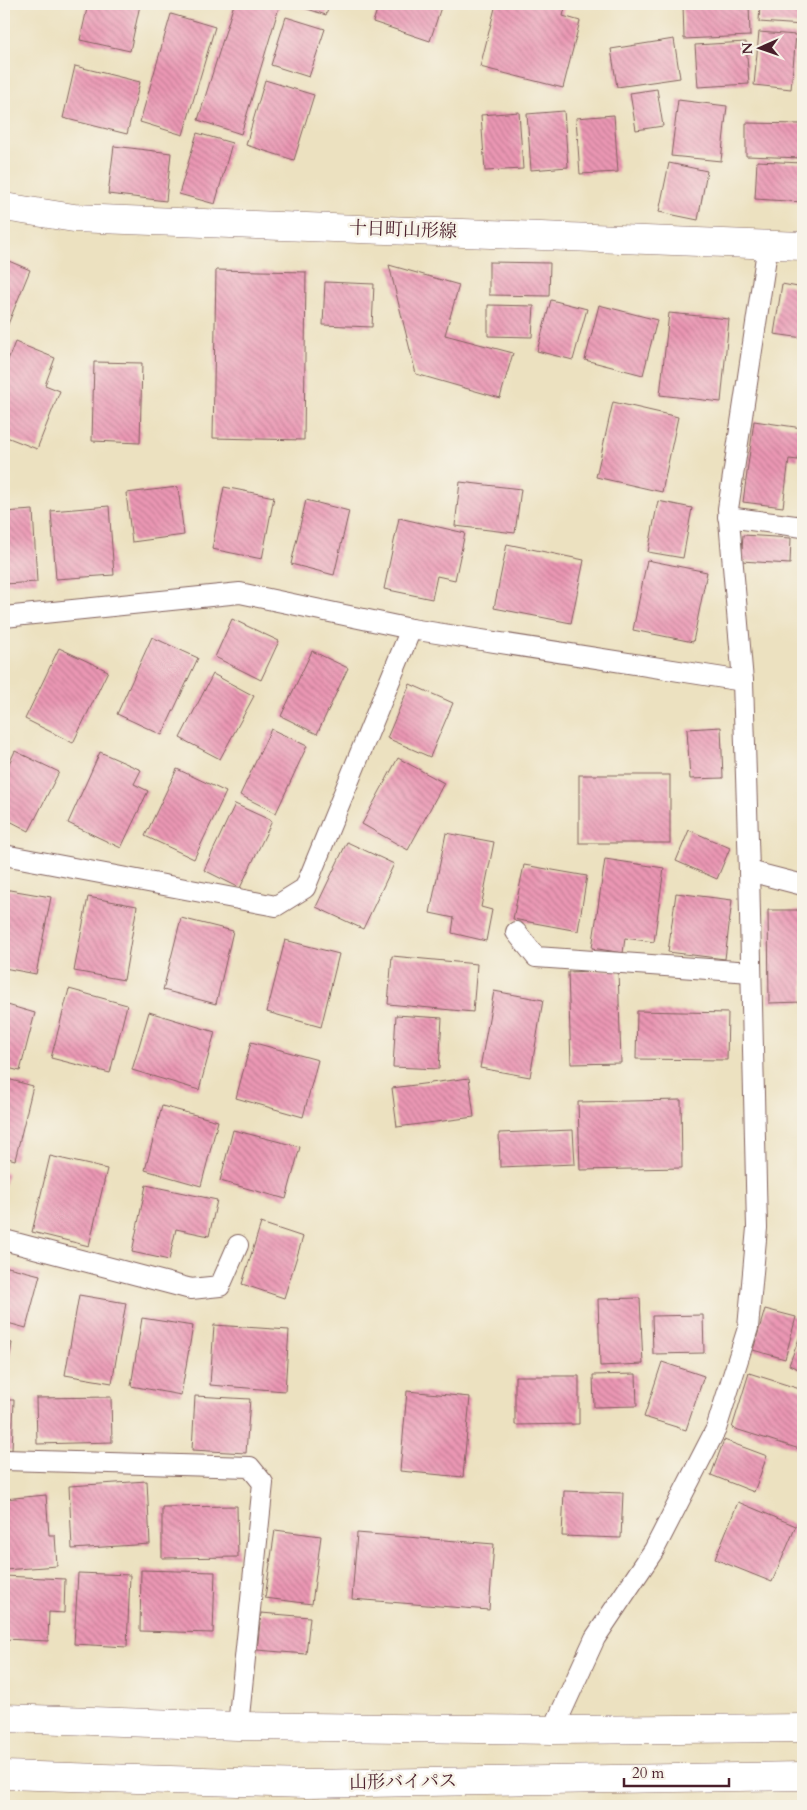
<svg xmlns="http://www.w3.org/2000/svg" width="807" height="1810" font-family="Cardo,'Noto Serif JP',serif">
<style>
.building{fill:url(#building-back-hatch)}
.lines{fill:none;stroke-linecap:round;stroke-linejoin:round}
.service-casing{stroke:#83635f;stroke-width:22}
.secondary-casing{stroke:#83635f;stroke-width:29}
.trunk-casing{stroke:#83635f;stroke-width:29}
.service{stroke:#fff;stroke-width:20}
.secondary{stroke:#fff;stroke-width:28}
.trunk{stroke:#fff;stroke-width:28}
.labels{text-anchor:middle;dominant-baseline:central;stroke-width:5;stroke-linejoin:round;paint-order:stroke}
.street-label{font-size:18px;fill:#4a1f2b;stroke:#f7f3e8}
</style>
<defs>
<pattern id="building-back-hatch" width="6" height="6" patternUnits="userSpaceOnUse" patternTransform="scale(1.25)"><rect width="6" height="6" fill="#eb97b4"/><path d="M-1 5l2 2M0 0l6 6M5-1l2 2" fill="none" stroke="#c07b93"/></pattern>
</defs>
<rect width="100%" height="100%" fill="#f7f3e8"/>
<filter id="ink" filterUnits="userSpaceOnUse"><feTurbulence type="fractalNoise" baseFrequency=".02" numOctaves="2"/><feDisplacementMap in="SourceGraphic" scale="10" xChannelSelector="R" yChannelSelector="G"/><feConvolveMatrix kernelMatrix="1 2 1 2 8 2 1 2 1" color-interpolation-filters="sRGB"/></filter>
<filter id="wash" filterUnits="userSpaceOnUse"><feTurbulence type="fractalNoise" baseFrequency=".0096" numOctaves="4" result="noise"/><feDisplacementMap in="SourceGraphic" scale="20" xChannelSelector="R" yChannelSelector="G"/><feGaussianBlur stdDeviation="1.12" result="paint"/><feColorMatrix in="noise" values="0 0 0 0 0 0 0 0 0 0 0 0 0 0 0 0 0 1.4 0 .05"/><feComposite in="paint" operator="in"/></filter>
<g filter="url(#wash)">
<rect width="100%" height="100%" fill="#ece1c0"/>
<g id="blocks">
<g class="building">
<polygon points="88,4 140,5 130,51 80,40"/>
<polygon points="234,4 280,4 241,134 198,120"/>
<polygon points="292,4 330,4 326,15"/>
<polygon points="379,4 442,4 430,41 373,22"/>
<polygon points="496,4 566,4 563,16 580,21 563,88 480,67"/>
<polygon points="683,4 749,4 750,36 684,39"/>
<polygon points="760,4 803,4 803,25 759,22"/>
<polygon points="171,14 215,27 183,135 140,122"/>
<polygon points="286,17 325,29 309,77 271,65"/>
<polygon points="759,32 796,35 791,89 754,85"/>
<polygon points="674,39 680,78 617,87 611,49"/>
<polygon points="746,42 749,84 698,87 695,45"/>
<polygon points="75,66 140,82 127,134 63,118"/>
<polygon points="265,80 314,95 294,160 246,145"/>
<polygon points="657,89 663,126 636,130 630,93"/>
<polygon points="678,100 727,106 721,161 671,156"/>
<polygon points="564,111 568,167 531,170 527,114"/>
<polygon points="519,112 523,169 485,171 481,115"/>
<polygon points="614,115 618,172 580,174 576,118"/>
<polygon points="746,123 803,124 803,158 746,156"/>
<polygon points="197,133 232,143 215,204 179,194"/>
<polygon points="114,146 171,153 166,201 108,194"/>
<polygon points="757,161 803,163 803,202 755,199"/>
<polygon points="669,163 707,171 698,220 659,212"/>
<polygon points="4,259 30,270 6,329 4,328"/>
<polygon points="489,262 550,263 549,296 489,295"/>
<polygon points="389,265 459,285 445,335 513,353 500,398 416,374"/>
<polygon points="216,270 306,272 304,440 213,438"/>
<polygon points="325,282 374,284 372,327 323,325"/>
<polygon points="782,284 803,288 803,338 774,334"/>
<polygon points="551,300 587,309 573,360 537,351"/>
<polygon points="488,305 534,306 532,337 488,336"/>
<polygon points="599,305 657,320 643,375 585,360"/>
<polygon points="669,313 729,319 721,402 660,395"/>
<polygon points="15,342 55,358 45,385 60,391 37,449 4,436 4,370"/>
<polygon points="94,362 142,363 140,443 92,441"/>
<polygon points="613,402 678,417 662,492 596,477"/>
<polygon points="754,421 802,428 798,460 789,459 783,507 743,502"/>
<polygon points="460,482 521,489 515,533 455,526"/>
<polygon points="178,487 184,535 132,542 126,493"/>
<polygon points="224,487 274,497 262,559 212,549"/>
<polygon points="306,500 349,511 334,575 291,564"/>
<polygon points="658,501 692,508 683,558 648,552"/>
<polygon points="109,506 114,575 56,579 51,511"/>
<polygon points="33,510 37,582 4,584 4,512"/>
<polygon points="399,518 465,533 455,580 437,576 432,599 384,589"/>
<polygon points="743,535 791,538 790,564 741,561"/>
<polygon points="507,544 584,560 571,623 494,608"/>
<polygon points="647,560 707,572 693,642 633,630"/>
<polygon points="232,619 279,641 261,680 215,657"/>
<polygon points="152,637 198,658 162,735 117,714"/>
<polygon points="59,648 108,671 73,743 25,719"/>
<polygon points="312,651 348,668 317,734 281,716"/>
<polygon points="213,674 254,696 220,759 180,738"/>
<polygon points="410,684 453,703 430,757 387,738"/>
<polygon points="721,727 723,778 690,779 687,729"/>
<polygon points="271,729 307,746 276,813 240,795"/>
<polygon points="15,751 59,772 29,831 4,818 4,774"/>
<polygon points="100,752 141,770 134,784 148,791 121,848 68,823"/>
<polygon points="398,758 444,783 408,850 362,824"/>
<polygon points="177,769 226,792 194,859 145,836"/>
<rect x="579" y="775" width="91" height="68"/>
<polygon points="235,804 272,821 240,888 204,870"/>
<polygon points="689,830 730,848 717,879 676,861"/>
<polygon points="446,833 494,842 481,907 492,910 486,941 452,933 454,918 430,913"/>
<polygon points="347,842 394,864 363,929 316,907"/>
<polygon points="605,859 664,868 654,942 625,938 623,953 592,948"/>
<polygon points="524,865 587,876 578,931 513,919"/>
<polygon points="4,889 51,897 36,974 4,968"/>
<polygon points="676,893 732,900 725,959 668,952"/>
<polygon points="88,897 137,906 124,980 74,971"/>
<polygon points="768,910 803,910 803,1002 769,1003"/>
<polygon points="181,918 233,931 216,1004 163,990"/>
<polygon points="285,940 339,954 321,1027 267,1012"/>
<polygon points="392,956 477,964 473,1012 388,1004"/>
<polygon points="618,970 621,1063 571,1064 568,972"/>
<polygon points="69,989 127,1005 110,1073 51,1058"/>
<polygon points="494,991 543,1000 530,1077 480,1068"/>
<polygon points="4,1004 35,1013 20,1071 4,1067"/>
<polygon points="637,1011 728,1013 727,1060 636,1059"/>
<polygon points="149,1012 215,1032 199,1090 132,1070"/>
<polygon points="396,1015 442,1018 439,1069 393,1067"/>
<polygon points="251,1042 318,1060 303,1117 236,1098"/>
<polygon points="4,1078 33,1086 15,1160 4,1157"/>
<polygon points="469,1078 474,1117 397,1127 392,1088"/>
<polygon points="681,1100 682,1168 580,1170 578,1102"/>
<polygon points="162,1106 218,1121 201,1186 145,1170"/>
<polygon points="233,1130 300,1147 286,1199 220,1181"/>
<polygon points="573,1130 575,1164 500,1167 499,1133"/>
<polygon points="50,1156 107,1169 89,1246 32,1232"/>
<polygon points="4,1172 8,1173 4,1185"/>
<polygon points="146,1185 217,1200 209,1236 176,1229 169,1260 132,1252"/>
<polygon points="261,1223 303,1237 284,1298 242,1284"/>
<polygon points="4,1266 40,1275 26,1328 4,1322"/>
<polygon points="79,1295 126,1303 112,1383 65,1375"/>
<polygon points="640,1298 643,1364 600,1366 598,1299"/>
<polygon points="765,1309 796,1317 785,1359 753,1350"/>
<polygon points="703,1315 704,1353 653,1354 652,1316"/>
<polygon points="142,1318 193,1326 181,1395 131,1386"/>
<polygon points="214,1325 289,1330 285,1391 210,1385"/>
<polygon points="803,1328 803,1371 789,1365"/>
<polygon points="4,1341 12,1343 5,1381 4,1381"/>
<polygon points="662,1362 704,1376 686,1430 644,1417"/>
<polygon points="749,1373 803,1390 803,1450 732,1428"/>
<polygon points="636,1374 637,1406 594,1407 593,1375"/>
<polygon points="515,1376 579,1376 579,1424 515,1425"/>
<polygon points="407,1391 470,1397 463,1477 400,1471"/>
<polygon points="195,1396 250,1399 246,1453 192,1450"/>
<polygon points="111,1397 112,1442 37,1444 36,1398"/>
<polygon points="4,1400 14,1400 12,1450 4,1449"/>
<polygon points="724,1440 767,1456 754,1492 711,1475"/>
<polygon points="147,1481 150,1544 72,1549 69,1486"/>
<polygon points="564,1491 623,1493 621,1538 562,1536"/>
<polygon points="46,1495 49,1535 55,1535 57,1566 4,1570 4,1499"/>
<polygon points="738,1502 796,1526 772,1582 715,1559"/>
<polygon points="237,1506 238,1557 162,1558 162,1507"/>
<polygon points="275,1530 321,1536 312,1604 265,1598"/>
<polygon points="357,1533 494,1544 489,1610 352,1599"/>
<polygon points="141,1570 215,1572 213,1633 140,1631"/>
<polygon points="78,1573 130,1575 127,1647 74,1644"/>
<polygon points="4,1576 65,1579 64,1613 49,1612 48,1641 4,1639"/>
<polygon points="261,1613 310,1617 306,1654 257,1650"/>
</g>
</g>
</g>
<g filter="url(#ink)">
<use href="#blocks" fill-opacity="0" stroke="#83635f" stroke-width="1"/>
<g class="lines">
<defs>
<g id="service">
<polyline points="728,517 803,527"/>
<polyline points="4,617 240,593 411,629 743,681"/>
<polyline points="4,855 276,906 305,888 411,629"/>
<polyline points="749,871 803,885"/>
<polyline points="516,932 536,957 751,972"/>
<polyline points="4,1240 191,1289 220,1286 238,1245"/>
<polyline points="4,1460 250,1467 263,1483 238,1726"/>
<polyline points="553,1730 595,1638 654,1550 716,1429 748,1328 757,1228 749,871 743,681 728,509 768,244"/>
</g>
<polyline id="secondary" points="4,207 74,218 803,246"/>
<g id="trunk">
<polyline points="4,1718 238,1726 553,1730 803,1728"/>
<polyline points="4,1775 305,1784 803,1776"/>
</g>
</defs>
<use href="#service" class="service-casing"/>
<use href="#secondary" class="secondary-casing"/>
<use href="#trunk" class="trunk-casing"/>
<use href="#service" class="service"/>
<use href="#secondary" class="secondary"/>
<use href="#trunk" class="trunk"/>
</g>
</g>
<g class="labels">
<g class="street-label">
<text transform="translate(403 230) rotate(2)">十日町山形線</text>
<text transform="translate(403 1782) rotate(-1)">山形バイパス</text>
</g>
</g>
<rect width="807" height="1810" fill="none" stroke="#f7f3e8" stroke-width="20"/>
<g transform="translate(760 48) rotate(268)" stroke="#f7f3e8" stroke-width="4" paint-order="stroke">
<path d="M0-4L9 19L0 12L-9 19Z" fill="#4a1f2b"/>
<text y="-8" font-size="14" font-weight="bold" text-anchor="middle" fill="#4a1f2b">N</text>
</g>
<path d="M624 1778v8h105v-8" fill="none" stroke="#4a1f2b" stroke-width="2.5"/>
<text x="632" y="1778" font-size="15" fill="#4a1f2b" stroke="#f7f3e8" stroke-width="4" paint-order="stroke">20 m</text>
</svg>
